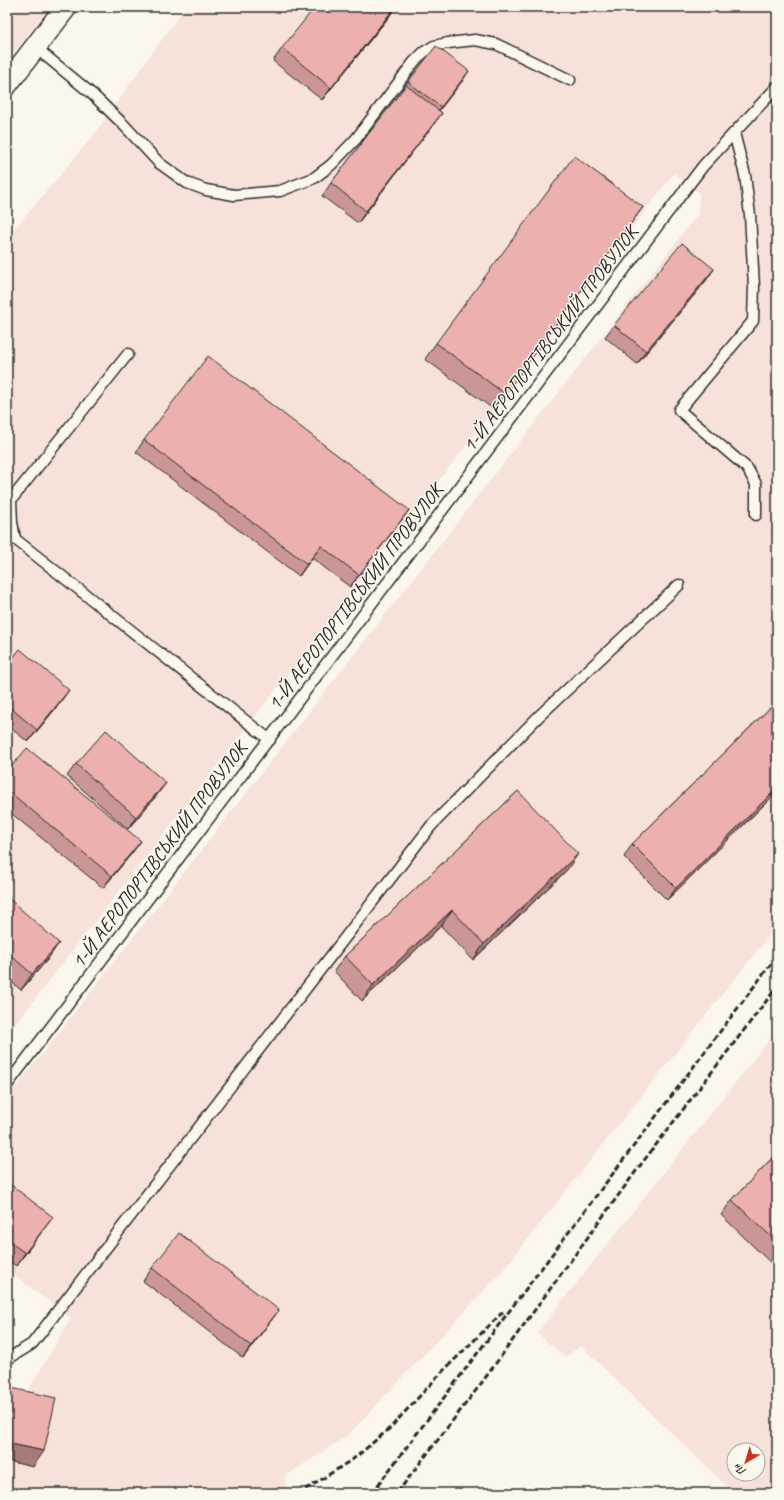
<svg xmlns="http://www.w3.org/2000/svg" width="784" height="1500" font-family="Caveat,sans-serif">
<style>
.built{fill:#f6e2d9;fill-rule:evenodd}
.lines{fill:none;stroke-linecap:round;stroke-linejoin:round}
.lane-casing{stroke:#2b2b2b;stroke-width:13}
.street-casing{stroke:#2b2b2b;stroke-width:24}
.lane{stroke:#fbf7ec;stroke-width:10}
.street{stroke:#fbf7ec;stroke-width:21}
.rail{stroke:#2b2b2b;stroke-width:3;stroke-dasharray:6 3;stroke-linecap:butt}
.wall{fill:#cb9796;stroke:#2b2b2b}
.shaded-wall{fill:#a57b7a;stroke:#2b2b2b}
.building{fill:#ecb0ae;stroke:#2b2b2b}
.labels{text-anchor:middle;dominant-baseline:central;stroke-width:3;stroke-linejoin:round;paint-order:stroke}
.street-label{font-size:20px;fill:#2b2b2b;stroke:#fbf7ec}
</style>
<rect width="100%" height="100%" fill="#fbf7ec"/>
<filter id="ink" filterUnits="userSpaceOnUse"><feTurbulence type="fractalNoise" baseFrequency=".025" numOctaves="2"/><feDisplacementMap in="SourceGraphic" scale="8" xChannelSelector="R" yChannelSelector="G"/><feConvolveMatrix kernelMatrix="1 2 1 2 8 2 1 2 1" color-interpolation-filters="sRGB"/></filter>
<g filter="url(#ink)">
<g class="built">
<polygon points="7,7 50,7 7,61"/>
<polygon points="185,7 777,7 777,926 499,1275 347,1436 284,1477 289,1493 7,1493 7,1399 22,1401 71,1318 7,1270 7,1099 698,214 699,193 674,173 461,452 7,1035 7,238 93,136"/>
<path d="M777 1030V1493H734L581 1346 565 1357 537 1333ZM734 1450H758V1474H734Z"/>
</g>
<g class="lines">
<defs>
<g id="lane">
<polyline points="35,47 92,94 123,124 159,163 187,183 206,190 234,195 280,191 314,178 331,165 356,139 414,62 424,52 434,46 448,43 475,40 496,44 570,80"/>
<polyline points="734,133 745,175 750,215 754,286 753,321 679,410 747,468 756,484 756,515"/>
<polyline points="128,354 11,500 12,522 15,539 270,740"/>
<polyline points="7,1085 703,166 777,87"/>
<polyline points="7,1357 11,1357 32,1344 431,826 538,717 679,585"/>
</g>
<polyline id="street" points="7,84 66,7"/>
</defs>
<use href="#lane" class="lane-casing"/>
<use href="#street" class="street-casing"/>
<use href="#lane" class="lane"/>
<use href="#street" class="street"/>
<g class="rail">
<polyline points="297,1493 313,1485 356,1457 390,1428 443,1371 504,1311"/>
<polyline points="372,1493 777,956"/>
<polyline points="397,1493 480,1385 639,1167 777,987"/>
</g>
</g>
<g class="wall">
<polygon points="396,7 388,18 322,100 273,61 282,48"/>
<polygon points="463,80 439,110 442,113 433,125 358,223 322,196 331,183 402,91 402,90 408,82"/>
<polygon points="643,207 493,409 425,359 436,343"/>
<polygon points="714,269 705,282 637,364 605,337 614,325"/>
<polygon points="144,440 409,510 400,522 350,587 312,558 299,576 136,452"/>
<polygon points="7,665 60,703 28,742 7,725"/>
<polygon points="777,701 777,792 667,900 624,857 632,844"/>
<polygon points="76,764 157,795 128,829 67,776"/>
<polygon points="7,772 141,841 132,853 103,888 7,810"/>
<polygon points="518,791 567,870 473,960 441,926 362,1001 334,971 345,956"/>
<polygon points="7,897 48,959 21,990 7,978"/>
<polygon points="777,1153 777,1269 721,1215 732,1200"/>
<polygon points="7,1182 44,1229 16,1266 7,1259"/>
<polygon points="152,1268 279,1310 243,1358 143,1281"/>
</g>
<g class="shaded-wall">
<polygon points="396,7 388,18 322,100 331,88"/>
<polygon points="469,71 463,80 435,116 441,107"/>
<polygon points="442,113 433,125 358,223 366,211"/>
<polygon points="643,207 632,222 493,409 505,394"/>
<polygon points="714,269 705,282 637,364 646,351"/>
<polygon points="409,510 400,522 350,587 359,575"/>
<polygon points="321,546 312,558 299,576 307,564"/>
<polygon points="69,690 60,703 28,742 37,730"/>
<polygon points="166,783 157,795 128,829 136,817"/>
<polygon points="777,788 777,792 667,900 676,888"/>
<polygon points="141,841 132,853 103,888 112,876"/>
<polygon points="578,854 567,870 473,960 484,944"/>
<polygon points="452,910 441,926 362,1001 373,985"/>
<polygon points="59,943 48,959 21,990 32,974"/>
<polygon points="53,1217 44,1229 16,1266 25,1253"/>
<polygon points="279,1310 243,1358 251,1346"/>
<polygon points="7,1443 44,1451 33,1467 7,1461"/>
</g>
<g class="building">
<polygon points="315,7 395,7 331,88 282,48"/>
<polygon points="436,46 469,71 441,107 408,82"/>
<polygon points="406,85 442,113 366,211 331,183"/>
<polygon points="574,156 643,207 505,394 436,343"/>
<polygon points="682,243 714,269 646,351 614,325"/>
<polygon points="208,356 409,510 359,575 321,546 307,564 144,440"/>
<polygon points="7,614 10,617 7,621"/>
<polygon points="20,649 69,690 37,730 7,705 7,665"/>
<polygon points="777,701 777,788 676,888 632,844"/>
<polygon points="106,730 166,783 136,817 76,764"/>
<polygon points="27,748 141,841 112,876 7,790 7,772"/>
<polygon points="518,791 578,854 484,944 452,910 373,985 345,956"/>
<polygon points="7,897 59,943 32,974 7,952"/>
<polygon points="777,1153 777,1242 732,1200"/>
<polygon points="7,1182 53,1217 25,1253 7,1240"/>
<polygon points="179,1233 279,1310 251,1346 152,1268"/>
<polygon points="7,1387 56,1398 44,1451 7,1443"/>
</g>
</g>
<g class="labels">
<g class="street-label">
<text transform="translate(550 339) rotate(-53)">1-Й АЕРОПОРТІВСЬКИЙ ПРОВУЛОК</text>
<text transform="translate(355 597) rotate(-53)">1-Й АЕРОПОРТІВСЬКИЙ ПРОВУЛОК</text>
<text transform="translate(159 855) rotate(-53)">1-Й АЕРОПОРТІВСЬКИЙ ПРОВУЛОК</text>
</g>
</g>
<rect width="784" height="1500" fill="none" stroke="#fbf7ec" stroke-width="24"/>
<rect x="12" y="12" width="760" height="1476" fill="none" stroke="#2b2b2b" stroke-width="1.5" filter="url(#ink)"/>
<g transform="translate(746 1462) rotate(218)"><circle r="19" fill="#fbf7ec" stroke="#a8a59f"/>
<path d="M0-3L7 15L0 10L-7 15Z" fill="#c8321e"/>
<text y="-6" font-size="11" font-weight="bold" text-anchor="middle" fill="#2b2b2b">Пн</text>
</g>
</svg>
